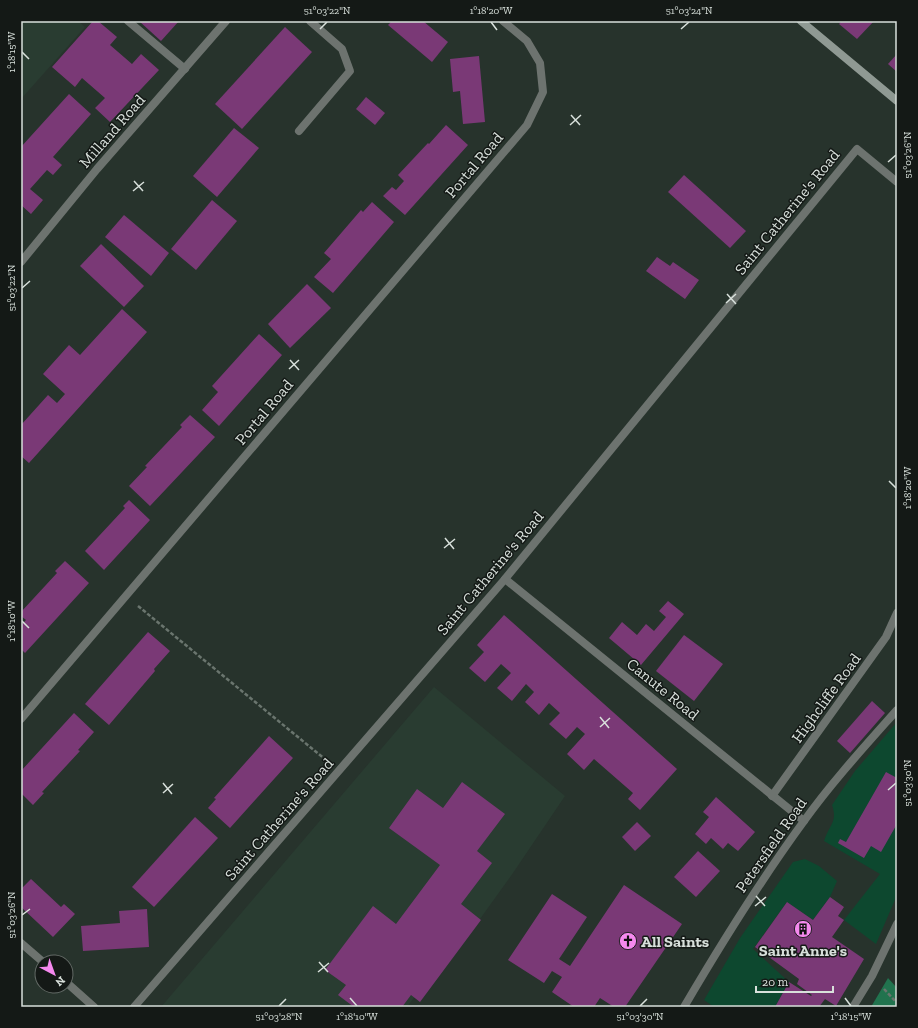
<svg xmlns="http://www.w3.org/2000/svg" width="918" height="1028" font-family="'Zilla Slab',serif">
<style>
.built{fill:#293c31}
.green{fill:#0d482f}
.forest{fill:#21734e}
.building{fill:#7a3976}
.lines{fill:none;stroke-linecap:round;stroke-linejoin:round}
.path{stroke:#6a756e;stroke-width:2.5;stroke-dasharray:4 2;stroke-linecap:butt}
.service{stroke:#6d736f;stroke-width:8}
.minor{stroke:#6d736f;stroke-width:8}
.tertiary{stroke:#6d736f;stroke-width:8}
.secondary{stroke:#8f9993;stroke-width:8}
.ticks{fill:none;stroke:#d8e0db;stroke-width:1.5}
.labels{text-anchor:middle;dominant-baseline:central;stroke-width:3;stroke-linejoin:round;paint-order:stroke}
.street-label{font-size:16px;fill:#d8e0db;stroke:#141916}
.poi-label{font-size:16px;font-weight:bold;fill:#d8e0db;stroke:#141916;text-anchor:start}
.neatline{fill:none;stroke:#d8e0db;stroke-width:1.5}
.ticks-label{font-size:10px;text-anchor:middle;fill:#d8e0db}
</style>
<rect width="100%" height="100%" fill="#27332c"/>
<g class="built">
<polygon points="21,21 78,21 85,27 21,99"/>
<polygon points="434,687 565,796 513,873 434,983 428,979 407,1007 161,1007"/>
</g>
<g class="green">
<path d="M897 722V895L876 944 844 920 880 874 824 841C829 825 838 822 832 805L855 771Z"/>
<polygon points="805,859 819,866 837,881 830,897 813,920 787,902 753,949 789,982 775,1007 714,1007 704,1000 740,938 793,862"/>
</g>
<polygon class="forest" points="888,978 897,988 897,1007 871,1007"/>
<g class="building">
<polygon points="93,21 98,21 117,37 110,45 132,64 141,54 159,70 110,122 95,108 105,98 82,78 75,87 52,67"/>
<polygon points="139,21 179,21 161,41"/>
<polygon points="392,21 423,21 448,42 432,62 388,25"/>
<polygon points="842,21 874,21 857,39 839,24"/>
<polygon points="285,27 312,52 242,129 215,104"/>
<polygon points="897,54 897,72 888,64"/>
<polygon points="479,56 485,122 463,124 460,91 453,92 450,59"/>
<polygon points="69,94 91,114 53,157 62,165 53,175 47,170 30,189 43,200 31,214 21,205 21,147"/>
<polygon points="366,97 385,113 375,125 356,109"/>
<polygon points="446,125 468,145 405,215 383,196 392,187 396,190 404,181 398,175 428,143 429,144"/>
<polygon points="234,128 259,148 217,197 193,176"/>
<polygon points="684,175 746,231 730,248 668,192"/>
<polygon points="212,200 237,221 196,270 171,249"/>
<polygon points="372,202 394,222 333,293 314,277 331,259 324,253 361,210 363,212"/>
<polygon points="124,215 169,253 151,276 105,237"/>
<polygon points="101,244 144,286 124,307 80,266"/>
<polygon points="657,257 670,266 673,262 699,280 685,299 646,271"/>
<polygon points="307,284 331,308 290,348 268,324"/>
<polygon points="122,309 147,332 29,463 21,456 21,425 48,395 57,403 65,394 43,374 69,345 80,355"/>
<polygon points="259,334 282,355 219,426 202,410 218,392 212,386"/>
<polygon points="190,415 215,437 150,506 129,486 147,467 145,466 182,427 180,425"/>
<polygon points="129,500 150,520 104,570 85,551 125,508 123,506"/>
<polygon points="65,561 89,583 25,653 21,649 21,625 26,620 21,616 21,612 57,573 55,571"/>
<polygon points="668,601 684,614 641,665 609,638 622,622 637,635 646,624 654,631 666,617 659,611"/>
<polygon points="504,615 677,769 640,810 628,799 633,793 594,759 584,770 567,754 585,734 577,727 566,739 549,724 560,713 549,703 539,715 525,702 534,692 526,684 512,701 497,688 511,673 501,664 485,682 469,668 484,652 477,645"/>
<polygon points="148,632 170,651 154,669 155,671 109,725 85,704"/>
<polygon points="684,635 723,664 694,701 656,671"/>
<polygon points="872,701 885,713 850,753 837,741"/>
<polygon points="74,713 94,732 78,750 80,751 42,792 44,793 33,805 21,793 21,771"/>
<polygon points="269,736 293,758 230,828 208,808 216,799 214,798"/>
<polygon points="886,772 897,778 897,824 881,852 871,846 864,858 838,843 840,839 846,842"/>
<polygon points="462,782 505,814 477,851 492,863 461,904 481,920 420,1002 411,995 402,1007 354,1007 338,995 346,985 325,970 373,906 396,924 440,865 389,828 417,789 443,808"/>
<polygon points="716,797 755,832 738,851 728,843 723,849 711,838 706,844 695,834 709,817 703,812"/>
<polygon points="195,817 218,838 154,907 132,887"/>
<polygon points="637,822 651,836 635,851 622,837"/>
<polygon points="698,851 720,871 696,897 674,877"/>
<polygon points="31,879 61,907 64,904 75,914 53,937 21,907 21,889"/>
<polygon points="624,885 682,924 625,1007 614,1007 600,998 594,1007 574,1007 552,992 562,977 552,971 544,983 508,960 552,894 587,917 559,959 570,966"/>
<polygon points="830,897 844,907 838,916 844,920 832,937 864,959 836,1006 825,999 819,1007 775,1007 789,982 811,996 812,995 797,984 799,979 755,947 787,902 813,920"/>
<polygon points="147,909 149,947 83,951 81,926 120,923 119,911"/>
</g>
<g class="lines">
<g class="path">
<polyline points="138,606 326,760"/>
<polyline points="884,989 897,1003"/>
</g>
<g class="service">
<polyline points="128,21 185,69"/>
<polyline points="299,131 350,71 342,49 310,21"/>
</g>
<g class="minor">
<polyline points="21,262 97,169 226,21"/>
<polyline points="505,579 804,821"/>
<polyline points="21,719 527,125 543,92 540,63 527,41 503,21"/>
<polyline points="772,796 886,637 897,613"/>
<polyline points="21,943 43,962"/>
<polyline points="66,982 94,1007"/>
<polyline points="134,1007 505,579 857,149 897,182"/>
<path d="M684 1007C721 944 760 881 804 821 832 782 865 746 897 710"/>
</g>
<polyline class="tertiary" points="853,1007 872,976 897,924"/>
<polyline class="secondary" points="801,21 897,101"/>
</g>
<path class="ticks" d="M491 22 497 30M320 29 327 22M681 29 689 22M22 52 29 59M571 115 580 125M570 125 581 115M888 162 896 155M134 181 143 191M133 191 144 182M22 288 30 281M727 294 736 304M726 303 736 294M290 360 299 370M289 369 299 360M889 481 896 488M445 538 454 549M444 548 455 539M22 621 29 628M600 717 609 728M600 727 610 718M163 783 172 794M888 790 896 783M163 793 173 784M756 896 765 906M755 906 766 897M22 915 30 909M319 962 328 972M318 972 329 963M350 998 357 1006M845 998 851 1006M279 1006 286 999M640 1006 647 999"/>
<defs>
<symbol id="building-disc" viewBox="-11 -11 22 22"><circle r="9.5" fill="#f589ee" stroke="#141916"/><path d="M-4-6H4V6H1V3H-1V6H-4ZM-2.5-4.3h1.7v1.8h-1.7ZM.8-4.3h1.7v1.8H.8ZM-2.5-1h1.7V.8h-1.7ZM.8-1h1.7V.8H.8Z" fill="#111"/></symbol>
<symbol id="church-disc" viewBox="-11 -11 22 22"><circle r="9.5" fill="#f589ee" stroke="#141916"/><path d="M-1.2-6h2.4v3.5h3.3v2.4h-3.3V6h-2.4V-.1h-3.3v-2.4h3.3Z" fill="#111"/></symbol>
</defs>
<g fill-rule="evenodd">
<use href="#building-disc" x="793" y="919" width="20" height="20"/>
<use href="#church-disc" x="618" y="931" width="20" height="20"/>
</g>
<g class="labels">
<g class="street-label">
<text transform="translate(112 131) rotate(-49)">Milland Road</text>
<text transform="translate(474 165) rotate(-50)">Portal Road</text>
<text transform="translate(787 212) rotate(-51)">Saint Catherine's Road</text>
<text transform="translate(264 412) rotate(-50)">Portal Road</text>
<text transform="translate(490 573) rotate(-50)">Saint Catherine's Road</text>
<text transform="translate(663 689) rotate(39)">Canute Road</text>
<text transform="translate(826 698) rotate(-54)">Highcliffe Road</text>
<text transform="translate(279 819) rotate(-49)">Saint Catherine's Road</text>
<text transform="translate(771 845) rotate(-55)">Petersfield Road</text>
</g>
<g class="poi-label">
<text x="641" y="941">All Saints</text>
<text x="803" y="950" text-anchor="middle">Saint Anne's</text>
</g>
</g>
<rect width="918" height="1028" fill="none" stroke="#141916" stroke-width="44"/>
<g transform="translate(54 974) rotate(139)"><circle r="19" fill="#141916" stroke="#626965"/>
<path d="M0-3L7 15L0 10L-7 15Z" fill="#f589ee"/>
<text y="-6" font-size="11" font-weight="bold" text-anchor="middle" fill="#d8e0db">N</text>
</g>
<path d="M756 986v6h77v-6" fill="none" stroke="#d8e0db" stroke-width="2"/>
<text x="762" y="986" font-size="12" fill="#d8e0db" stroke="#141916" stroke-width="3" paint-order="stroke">20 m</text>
<rect x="22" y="22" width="874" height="984" class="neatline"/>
<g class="ticks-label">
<text x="327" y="14">51°03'22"N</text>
<text x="491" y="14">1°18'20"W</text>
<text x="689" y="14">51°03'24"N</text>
<text transform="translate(11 52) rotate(-90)" y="4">1°18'15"W</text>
<text transform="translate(907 155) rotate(-90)" y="4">51°03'26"N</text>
<text transform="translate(11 288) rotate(-90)" y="4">51°03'22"N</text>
<text transform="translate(907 488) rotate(-90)" y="4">1°18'20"W</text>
<text transform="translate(11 621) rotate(-90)" y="4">1°18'10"W</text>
<text transform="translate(907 783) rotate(-90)" y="4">51°03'30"N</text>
<text transform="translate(11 915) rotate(-90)" y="4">51°03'26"N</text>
<text x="279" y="1020">51°03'28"N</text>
<text x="357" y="1020">1°18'10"W</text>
<text x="640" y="1020">51°03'30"N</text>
<text x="851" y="1020">1°18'15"W</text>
</g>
</svg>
